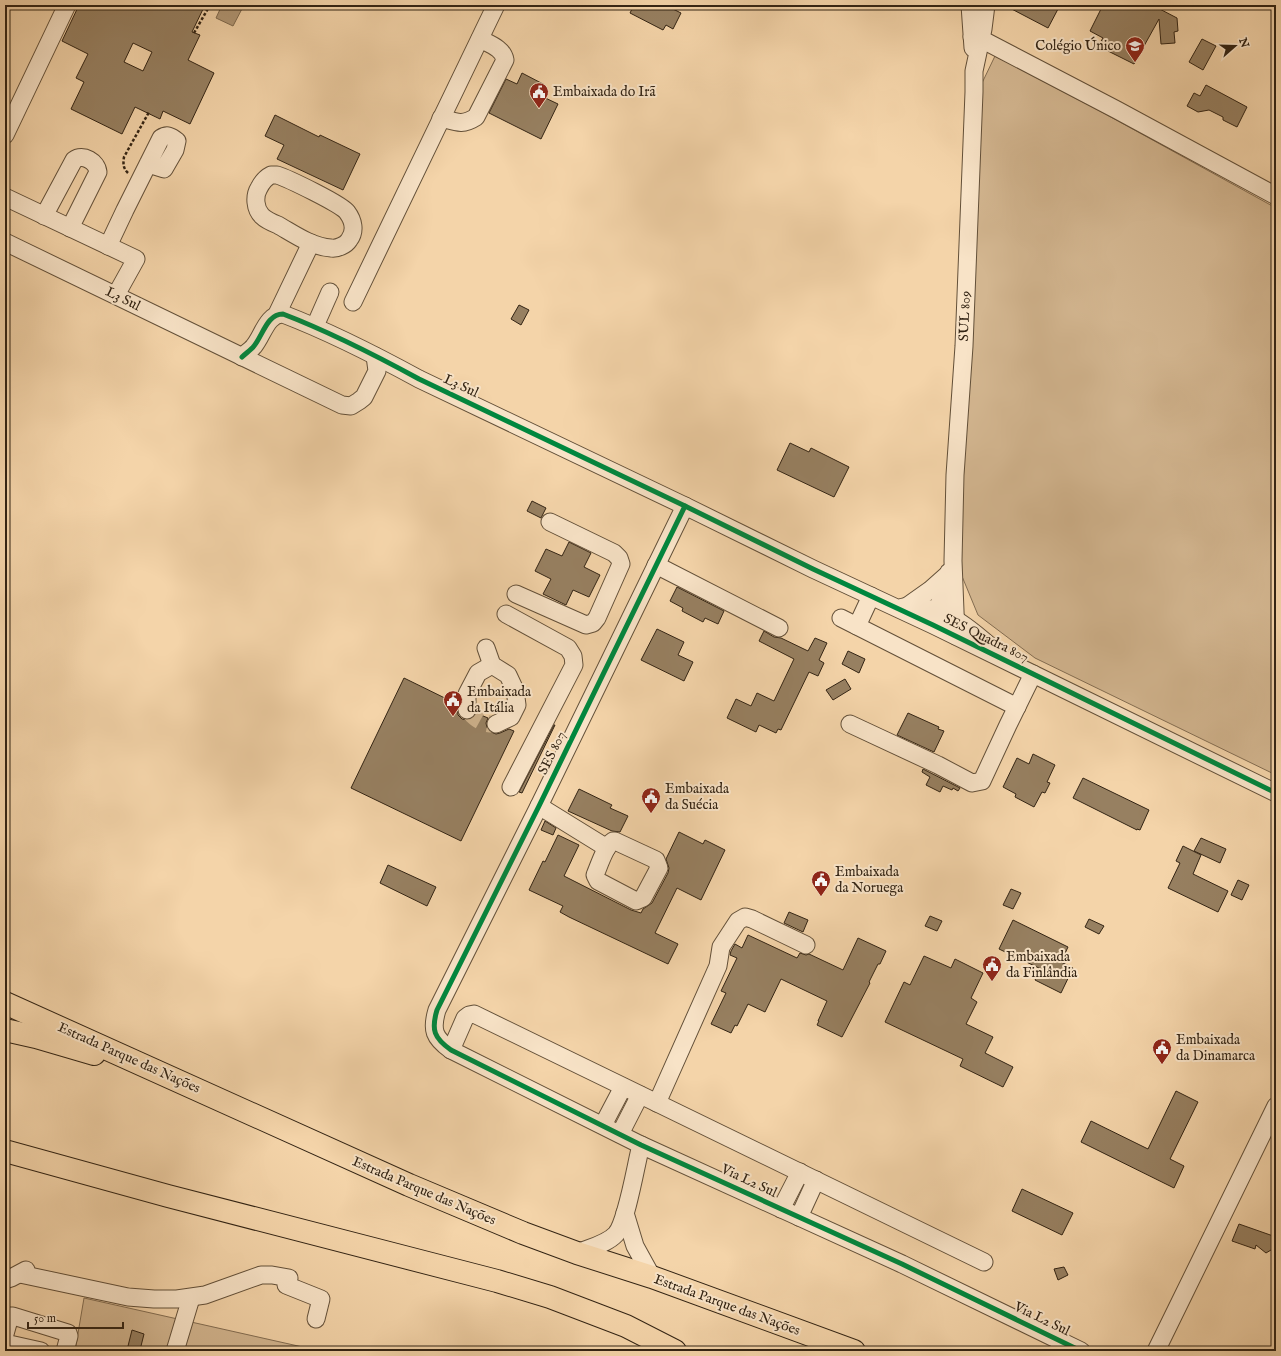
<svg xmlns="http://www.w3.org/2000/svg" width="1281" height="1356" font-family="'IM FELL English',serif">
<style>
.green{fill:#d3b690;stroke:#836d52}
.water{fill:#b29876;stroke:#7f6a4f}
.building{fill:#978061;stroke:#332414;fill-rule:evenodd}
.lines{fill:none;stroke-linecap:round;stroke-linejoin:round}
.minor-tunnel{stroke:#cdb18b;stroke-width:17;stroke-dasharray:17 8;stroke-linecap:butt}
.minor-casing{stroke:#635039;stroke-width:19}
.highway-casing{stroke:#332414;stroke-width:24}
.path{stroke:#332414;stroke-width:2.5;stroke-dasharray:3 2;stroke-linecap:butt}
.minor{stroke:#f8e3c7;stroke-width:17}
.highway{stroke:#f4d4a9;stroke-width:22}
.cycleway-casing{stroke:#f8e3c7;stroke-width:8}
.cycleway{stroke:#00873e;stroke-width:5}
.labels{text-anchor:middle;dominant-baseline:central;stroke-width:4;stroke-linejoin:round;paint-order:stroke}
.poi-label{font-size:14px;fill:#332414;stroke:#f8e3c7;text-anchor:start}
.street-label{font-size:14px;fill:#332414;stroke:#f8e3c7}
</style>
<rect width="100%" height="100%" fill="#f4d4a9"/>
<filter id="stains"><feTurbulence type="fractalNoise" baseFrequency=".005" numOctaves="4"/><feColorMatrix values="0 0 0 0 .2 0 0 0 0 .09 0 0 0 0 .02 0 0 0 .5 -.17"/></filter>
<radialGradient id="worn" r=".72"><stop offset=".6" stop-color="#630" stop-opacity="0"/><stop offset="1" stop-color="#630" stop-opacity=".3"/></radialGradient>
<g class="green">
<polygon points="995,56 1100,111 1276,208 1276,775 1035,658 978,615 959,569 982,83"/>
<polygon points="84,1298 307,1348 315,1351 75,1351"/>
</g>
<polygon class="water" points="222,5 244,5 233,26 216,18"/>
<g class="building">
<path d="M79 5H205L192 32 200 35 188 60 214 73 190 124 163 111 160 119 135 107 122 134 71 109 84 82 76 78 88 54 62 41ZM133 43 152 52 143 71 124 62Z"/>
<polygon points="634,5 665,5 681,13 673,29 666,25 663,30 630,13"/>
<polygon points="1004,5 1051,5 1058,9 1048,28"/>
<polygon points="1103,5 1152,5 1177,18 1178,31 1174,32 1175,43 1161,44 1159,19 1134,64 1098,46 1103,38 1090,31"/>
<polygon points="1202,39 1216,46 1203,70 1189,62"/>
<polygon points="522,73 545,85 539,95 558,104 541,139 489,113 506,79 517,84"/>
<polygon points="1206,85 1247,107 1237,127 1223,120 1223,117 1209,110 1198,112 1187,106 1194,93 1200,96"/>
<polygon points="275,115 319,137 320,135 360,154 343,190 277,159 284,145 265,136"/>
<polygon points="519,305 529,310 521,325 511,319"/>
<polygon points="790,443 809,452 811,448 849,467 834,497 777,470"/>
<polygon points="532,501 546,508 541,518 527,511"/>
<polygon points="569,542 591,553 584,567 600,575 589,597 573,590 566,605 543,594 551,579 535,571 546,549 562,556"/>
<polygon points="677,587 724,611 718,624 705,618 703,622 682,611 683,608 670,601"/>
<polygon points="657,629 684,642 678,655 693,662 684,681 641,660"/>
<polygon points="764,631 774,637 781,638 808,651 815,638 827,643 819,660 824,663 818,676 809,672 781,730 778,729 776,733 759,725 756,732 727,718 736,699 751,706 757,693 774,701 794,659 759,641"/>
<polygon points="848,651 865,659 859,673 842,664"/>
<polygon points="404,678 457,704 458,715 462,719 467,720 472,719 476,713 488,718 486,723 487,728 491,732 496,734 500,733 509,729 514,731 461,841 351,788"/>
<polygon points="845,679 851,689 833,700 826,690"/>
<polygon points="908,713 939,727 938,729 944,731 934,752 897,735"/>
<polygon points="555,725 522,793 519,792 554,725"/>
<polygon points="1033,754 1055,765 1047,782 1050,783 1045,793 1042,792 1034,807 1015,797 1016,794 1003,787 1017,758 1029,764"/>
<polygon points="923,769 960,788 958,791 953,788 952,790 943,786 940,792 926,785 930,777 922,772"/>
<polygon points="1083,778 1149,810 1140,830 1137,829 1137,830 1073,798"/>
<polygon points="579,789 612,805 610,808 628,816 620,832 612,831 568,811"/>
<polygon points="545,821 556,828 553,835 541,830"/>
<polygon points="679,832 703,844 705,840 725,850 701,900 677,888 655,933 678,944 668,964 569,917 560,912 563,906 529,890 543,861 545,862 558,835 579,845 564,876 631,910 641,913 643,909 652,903 668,873 669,868 666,859"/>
<polygon points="1201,838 1226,849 1220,863 1194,851"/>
<polygon points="1183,846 1201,855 1193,874 1228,891 1218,912 1168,888 1180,863 1176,861"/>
<polygon points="388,865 436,887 427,906 380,883"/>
<polygon points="1238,880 1249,885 1242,900 1231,895"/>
<polygon points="1011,889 1021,893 1013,909 1003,905"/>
<polygon points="789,912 808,920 803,932 784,923"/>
<polygon points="930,916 942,921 937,931 925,926"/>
<polygon points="1089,919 1104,926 1099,934 1085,927"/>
<polygon points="1013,920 1068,947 1061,962 1073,968 1061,993 1035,980 1041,969 999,949"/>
<polygon points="748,935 797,958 800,953 806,955 809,954 843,970 858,938 886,951 880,964 878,964 869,982 870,983 842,1037 817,1025 819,1021 818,1021 827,1001 781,979 765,1012 748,1004 737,1026 735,1025 731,1033 711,1024 726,993 721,991 737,958 730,955 731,951 735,944 742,948"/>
<polygon points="924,956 951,968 955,959 983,973 971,998 977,1002 966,1024 993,1037 985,1053 1013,1067 1003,1087 960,1066 963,1059 885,1022 904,982 910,985"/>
<polygon points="1176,1091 1198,1102 1170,1159 1184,1166 1174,1188 1081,1142 1091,1121 1148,1149"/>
<polygon points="1022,1189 1073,1213 1062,1235 1012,1211"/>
<polygon points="1239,1224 1276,1237 1276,1247 1266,1253 1256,1245 1255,1249 1232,1241"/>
<polygon points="1064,1267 1068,1275 1058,1280 1054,1269"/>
<polygon points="132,1330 144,1334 140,1350 128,1346"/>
</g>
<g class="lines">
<path class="minor-tunnel" d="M467 710C476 719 482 725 496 724"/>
<defs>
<g id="minor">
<polyline points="970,5 973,48"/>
<polyline points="972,37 981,39 1117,110 1276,196"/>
<path d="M441 118C456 122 462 126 476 117L505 60C503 48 489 44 480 39"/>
<polyline points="5,135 67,5"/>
<path d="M271 175C273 175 275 175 277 175 287 178 343 205 347 212 353 220 356 231 349 240 346 245 337 249 331 248 312 247 294 234 278 225 273 223 266 220 262 216 255 209 254 196 259 188 262 182 265 178 271 175Z"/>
<polyline points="5,197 136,259 116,295"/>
<path d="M44 216 74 160C83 153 97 162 98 172L70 228"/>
<polyline points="5,242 342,405 351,406 359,401 364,397 377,371 375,356"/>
<path d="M108 246 125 210 161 138C167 134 171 136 177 141L175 150 164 169 148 164"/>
<polyline points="353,302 496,5"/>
<polyline points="277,314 311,243"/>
<polyline points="315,326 330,292"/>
<path d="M242 357C246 353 251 350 254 346 263 335 267 314 283 314 330 332 375 355 419 379L685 506 813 569 933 625 1276 793"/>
<path d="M685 506 539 806 437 1010C431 1030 434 1038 451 1050L641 1145 902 1264 1081 1351"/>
<polyline points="656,565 779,628"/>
<polyline points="516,594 586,625 593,623 597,618 621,564 619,558 614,553 550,522"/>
<path d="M903 607C915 607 927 607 938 611 957 618 974 632 990 646"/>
<polyline points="906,607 930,590 948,574"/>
<polyline points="506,614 568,648 573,656 574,665 511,787"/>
<polyline points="841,618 1017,707"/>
<polyline points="934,621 949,572"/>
<polyline points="857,626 871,596"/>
<polyline points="956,636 953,561 955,475 964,346 974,92 974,71 983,29 986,5"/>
<polyline points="486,648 492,665 508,675 515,690 517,705 511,717 496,724"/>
<polyline points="467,710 467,694 478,673 492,665"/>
<polyline points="850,724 938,765 972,783 982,781 1008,725 1033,674"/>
<polyline points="539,806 607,848"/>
<path d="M613 841H615L656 860 659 868 643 898 636 901 598 881 595 875C599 866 605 846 613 841Z"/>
<polyline points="451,1050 465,1018 469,1015 474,1014 984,1262"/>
<polyline points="657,1103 718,966 721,947 738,921 745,917 752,919 806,945"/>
<polyline points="603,1125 623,1087"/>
<polyline points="620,1134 640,1095"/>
<polyline points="781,1209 800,1172"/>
<polyline points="625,1213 635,1246 652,1277"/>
<polyline points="799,1217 816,1180"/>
<path d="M577 1253C589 1248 607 1244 616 1234 627 1221 636 1164 641 1145"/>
<polyline points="20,1274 128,1297 154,1299 177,1299 205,1295 261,1275 272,1275 289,1278"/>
<polyline points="5,1280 11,1278 26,1270"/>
<polyline points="286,1285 321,1299 316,1319"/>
<polyline points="5,1334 10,1316 13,1316 68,1333 69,1336 65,1351"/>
<polyline points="5,1343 41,1351"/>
<polyline points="175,1351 191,1298"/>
<polyline points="1156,1351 1276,1106"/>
</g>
<g id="highway">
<polyline points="5,1003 409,1185 523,1233 577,1253 652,1277 854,1351"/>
<polyline points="5,1030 36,1037 94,1054"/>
<polyline points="5,1151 168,1196 497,1281 550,1297 626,1326 675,1351"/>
</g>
</defs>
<use href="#minor" class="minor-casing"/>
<use href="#highway" class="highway-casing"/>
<g class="path">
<polyline points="194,33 210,5"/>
<path d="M128 173C123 168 123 164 124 157L149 112"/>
</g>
<use href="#minor" class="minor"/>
<use href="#highway" class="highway"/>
<defs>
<g id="cycleway">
<path d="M242 357C246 353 251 350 254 346 263 335 267 314 283 314 330 332 375 355 419 379L685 506 813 569 933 625 1276 793"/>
<path d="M685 506 539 806 437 1010C431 1030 434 1038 451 1050L641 1145 902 1264 1081 1351"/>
</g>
</defs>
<use href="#cycleway" class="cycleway-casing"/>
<use href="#cycleway" class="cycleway"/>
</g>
<defs>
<symbol id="school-pin" viewBox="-11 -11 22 30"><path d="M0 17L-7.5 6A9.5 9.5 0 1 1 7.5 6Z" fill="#8f2418" stroke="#f8e3c7"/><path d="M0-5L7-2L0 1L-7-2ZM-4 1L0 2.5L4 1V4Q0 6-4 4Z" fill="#fff"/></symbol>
<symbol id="civic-pin" viewBox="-11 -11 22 30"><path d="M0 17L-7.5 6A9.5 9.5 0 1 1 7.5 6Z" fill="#8f2418" stroke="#f8e3c7"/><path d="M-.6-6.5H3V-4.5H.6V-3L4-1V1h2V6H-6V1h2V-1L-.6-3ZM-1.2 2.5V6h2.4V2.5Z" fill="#fff"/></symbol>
</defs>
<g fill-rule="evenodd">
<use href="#school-pin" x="1124" y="35" width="22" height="30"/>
<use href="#civic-pin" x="528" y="81" width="22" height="30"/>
<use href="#civic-pin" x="442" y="689" width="22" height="30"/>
<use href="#civic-pin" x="640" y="786" width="22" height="30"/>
<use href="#civic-pin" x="810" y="869" width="22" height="30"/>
<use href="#civic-pin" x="981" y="954" width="22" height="30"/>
<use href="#civic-pin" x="1151" y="1037" width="22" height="30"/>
</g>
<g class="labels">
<g class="poi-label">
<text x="1121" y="46" text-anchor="end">Colégio Único</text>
<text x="553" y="92">Embaixada do Irã</text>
<text x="467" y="692">Embaixada<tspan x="467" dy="16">da Itália</tspan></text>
<text x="665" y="789">Embaixada<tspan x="665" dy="16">da Suécia</tspan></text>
<text x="835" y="872">Embaixada<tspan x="835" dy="16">da Noruega</tspan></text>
<text x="1006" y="957">Embaixada<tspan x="1006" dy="16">da Finlândia</tspan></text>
<text x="1176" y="1040">Embaixada<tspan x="1176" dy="16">da Dinamarca</tspan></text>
</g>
<g class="street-label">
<text transform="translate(123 299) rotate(26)">L3 Sul</text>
<text transform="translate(965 316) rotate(-88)">SUL 809</text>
<text transform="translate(461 386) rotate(25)">L3 Sul</text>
<text transform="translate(986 638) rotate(26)">SES Quadra 807</text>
<text transform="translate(552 753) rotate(-64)">SES 807</text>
<text transform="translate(129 1058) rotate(24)">Estrada Parque das Nações</text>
<text transform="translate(749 1181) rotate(25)">Via L2 Sul</text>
<text transform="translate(424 1191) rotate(23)">Estrada Parque das Nações</text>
<text transform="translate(727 1305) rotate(20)">Estrada Parque das Nações</text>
<text transform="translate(1042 1319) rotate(26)">Via L2 Sul</text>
</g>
</g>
<rect width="1281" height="1356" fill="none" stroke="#f4d4a9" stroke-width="20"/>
<rect x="6" y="6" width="1269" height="1344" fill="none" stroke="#332414" stroke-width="2"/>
<rect x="10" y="10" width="1261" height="1336" fill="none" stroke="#332414"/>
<g transform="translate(1235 46) rotate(70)" stroke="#f8e3c7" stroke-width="3" paint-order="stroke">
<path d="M0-3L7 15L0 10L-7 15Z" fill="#332414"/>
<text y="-6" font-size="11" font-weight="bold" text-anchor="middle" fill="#332414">N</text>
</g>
<path d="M28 1322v6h95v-6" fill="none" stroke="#332414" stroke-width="2"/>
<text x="34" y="1322" font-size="12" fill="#332414" stroke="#f8e3c7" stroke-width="3" paint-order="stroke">50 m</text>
<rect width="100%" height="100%" filter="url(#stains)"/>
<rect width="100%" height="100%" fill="url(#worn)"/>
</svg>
